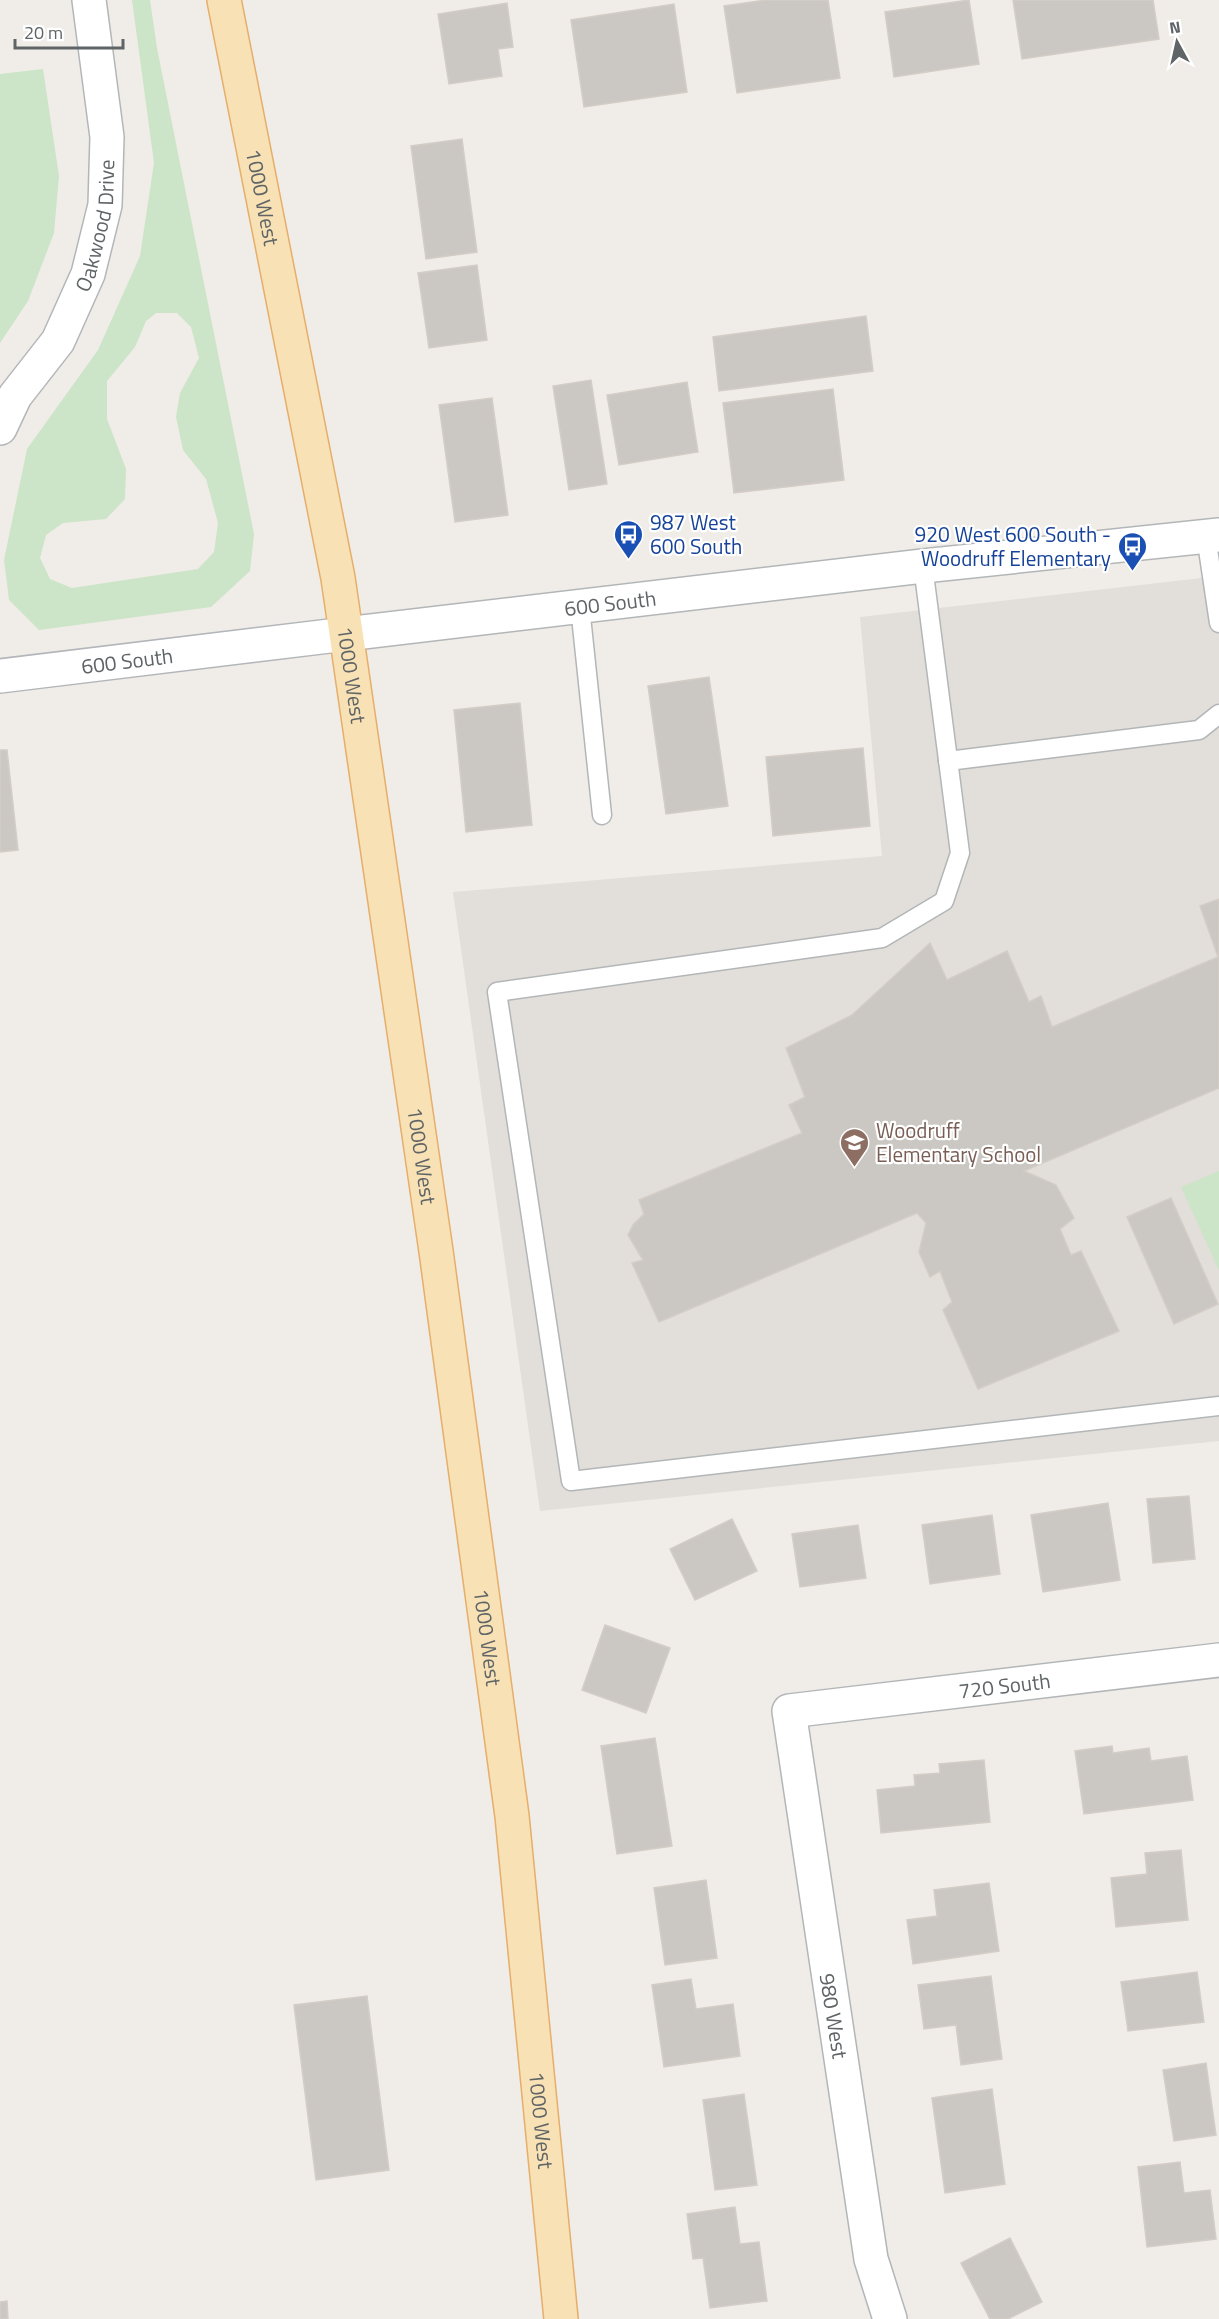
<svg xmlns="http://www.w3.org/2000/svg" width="1219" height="2319" font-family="'Titillium Web',sans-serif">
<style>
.education{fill:#e2ded9}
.green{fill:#cce4c7;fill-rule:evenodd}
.building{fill:#cbc8c4;stroke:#d4cdc6;stroke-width:1.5}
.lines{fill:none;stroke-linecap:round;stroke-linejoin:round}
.service-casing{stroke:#b3b6b8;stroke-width:21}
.minor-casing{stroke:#b3b6b8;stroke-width:36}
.tertiary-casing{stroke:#b3b6b8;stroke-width:36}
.secondary-casing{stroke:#b2b5b9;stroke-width:36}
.primary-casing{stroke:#e5ae6b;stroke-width:36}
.service{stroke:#fff;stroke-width:18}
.minor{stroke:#fff;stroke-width:33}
.tertiary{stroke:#fff;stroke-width:33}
.secondary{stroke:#fff;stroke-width:33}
.primary{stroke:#f8e1b4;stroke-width:33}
.labels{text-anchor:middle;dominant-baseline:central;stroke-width:4.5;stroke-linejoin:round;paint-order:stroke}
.street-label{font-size:21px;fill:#5f6466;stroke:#fff}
.transit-label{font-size:21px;fill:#164399;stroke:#fff;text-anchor:start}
.education-label{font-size:21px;fill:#785e54;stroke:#fff;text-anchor:start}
</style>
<rect width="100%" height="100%" fill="#f0ede8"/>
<polygon class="education" points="1219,576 1219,1441 540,1511 453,892 882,856 860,617"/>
<g class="green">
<path d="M132 0H150L157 48 254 534 250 571 211 607 39 630 9 600 4 560 27 449 98 350 140 256 154 163ZM156 313H177L191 327 199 358 180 393 176 417 183 450 206 479 218 523 214 552 198 569 72 588 50 579 40 558 46 535 63 523 106 519 125 499 126 469 107 419V381L135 347 146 321Z"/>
<polygon points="43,69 59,176 54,233 28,301 0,343 0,74"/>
<polygon points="1219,1171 1219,1270 1181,1187"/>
</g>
<g class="building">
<polygon points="766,0 828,0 840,78 737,93 724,6"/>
<polygon points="969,0 979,64 894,77 885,12"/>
<polygon points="1013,0 1153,0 1159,39 1022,59"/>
<polygon points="507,3 513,47 498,49 502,76 449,84 438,14"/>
<polygon points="674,4 687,92 584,107 571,20"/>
<polygon points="462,139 477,252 426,259 411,146"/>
<polygon points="477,265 487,340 429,348 418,273"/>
<polygon points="866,316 873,371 719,391 713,337"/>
<polygon points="591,380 607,484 569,490 553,386"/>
<polygon points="687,382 698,452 619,465 607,395"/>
<polygon points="833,389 844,480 734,493 723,403"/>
<polygon points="492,398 508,515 455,522 439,405"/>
<polygon points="709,677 728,806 666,814 648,686"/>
<polygon points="520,703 532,825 466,832 454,710"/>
<polygon points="863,748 870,826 773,836 766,757"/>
<polygon points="0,750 7,750 18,850 0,852"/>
<polygon points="1219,899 1219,1088 1024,1171 1056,1185 1074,1218 1060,1229 1071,1255 1081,1251 1119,1331 978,1389 943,1310 952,1302 940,1271 930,1277 919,1252 926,1223 917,1213 659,1322 632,1263 643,1260 628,1235 633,1225 644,1214 639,1200 802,1133 789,1105 805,1097 786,1048 852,1015 930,943 947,980 1007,951 1029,1002 1041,996 1052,1027 1218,957 1200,906"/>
<polygon points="1171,1198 1218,1304 1174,1324 1127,1217"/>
<polygon points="1189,1496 1195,1559 1153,1563 1147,1499"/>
<polygon points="1108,1503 1120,1580 1043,1592 1031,1515"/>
<polygon points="992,1515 1000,1574 930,1584 922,1525"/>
<polygon points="732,1519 757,1571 695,1600 670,1549"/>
<polygon points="858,1525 866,1578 800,1587 792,1534"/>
<polygon points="605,1625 670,1648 646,1713 582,1690"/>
<polygon points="655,1738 672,1846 617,1854 601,1746"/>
<polygon points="1112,1746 1113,1753 1149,1748 1151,1761 1187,1756 1193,1800 1084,1814 1075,1751"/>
<polygon points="984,1760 990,1822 881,1833 877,1790 915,1786 914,1775 940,1773 939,1764"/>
<polygon points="1181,1850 1188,1920 1116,1927 1111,1878 1147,1874 1145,1853"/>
<polygon points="706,1880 717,1958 665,1965 654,1888"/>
<polygon points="989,1883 999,1951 913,1964 907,1920 937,1916 934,1890"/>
<polygon points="1197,1972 1204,2022 1128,2031 1121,1982"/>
<polygon points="991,1976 1002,2059 961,2065 956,2025 924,2029 918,1985"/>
<polygon points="691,1979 696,2009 733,2004 740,2056 664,2067 652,1985"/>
<polygon points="367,1996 389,2170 316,2180 294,2005"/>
<polygon points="1206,2063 1216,2135 1174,2141 1163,2070"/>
<polygon points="992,2089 1005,2184 945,2193 932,2098"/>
<polygon points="744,2094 757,2185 715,2190 703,2100"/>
<polygon points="1180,2162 1184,2193 1210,2190 1216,2239 1147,2247 1138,2167"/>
<polygon points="735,2207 740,2244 759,2242 767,2301 710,2308 703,2258 693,2259 687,2214"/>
<polygon points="1010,2238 1042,2302 1008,2319 990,2319 961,2263"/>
<polygon points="7,2301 8,2319 0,2319 0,2302"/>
</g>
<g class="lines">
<defs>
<g id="service">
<polyline points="1206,536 1219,623"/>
<polyline points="923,566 960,853 944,901 882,938 497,992 571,1481 1219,1406"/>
<polyline points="580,607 602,815"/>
<polyline points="948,761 1199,730 1219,714"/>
</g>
<g id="minor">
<path id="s1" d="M0 428 15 396 58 341 88 274 105 205 107 137 89 0"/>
<path id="s2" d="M890 2319 871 2259 789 1711 1219 1660"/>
</g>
<g id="tertiary">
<path id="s3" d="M346 634 923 566 1219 535"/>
</g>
<g id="secondary">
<path id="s4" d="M0 676 346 634"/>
</g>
<g id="primary">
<path id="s5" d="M224 0 338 578 436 1251 512 1816 561 2319"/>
</g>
</defs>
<use href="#service" class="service-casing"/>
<use href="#minor" class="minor-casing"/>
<use href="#tertiary" class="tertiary-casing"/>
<use href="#secondary" class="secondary-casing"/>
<use href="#primary" class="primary-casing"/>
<use href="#service" class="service"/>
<use href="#minor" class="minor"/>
<use href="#tertiary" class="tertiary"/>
<use href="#secondary" class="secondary"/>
<use href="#primary" class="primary"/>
</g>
<defs>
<symbol id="bus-pin" viewBox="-11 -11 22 30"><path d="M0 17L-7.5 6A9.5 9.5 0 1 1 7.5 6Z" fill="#1a4fb4" stroke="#fff"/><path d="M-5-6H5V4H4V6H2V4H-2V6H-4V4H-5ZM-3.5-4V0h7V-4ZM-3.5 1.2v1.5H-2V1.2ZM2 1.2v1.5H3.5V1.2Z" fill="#fff"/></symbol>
<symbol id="school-pin" viewBox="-11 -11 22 30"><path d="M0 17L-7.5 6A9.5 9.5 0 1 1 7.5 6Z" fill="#8d6e63" stroke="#fff"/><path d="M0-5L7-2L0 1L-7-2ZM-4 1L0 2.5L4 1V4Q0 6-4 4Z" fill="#fff"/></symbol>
</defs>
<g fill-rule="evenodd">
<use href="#bus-pin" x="612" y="518" width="33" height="45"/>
<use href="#bus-pin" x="1116" y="530" width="33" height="45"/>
<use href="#school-pin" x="838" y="1126" width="33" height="45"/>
</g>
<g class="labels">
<g class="street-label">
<text stroke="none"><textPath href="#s5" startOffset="201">1000 West</textPath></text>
<text stroke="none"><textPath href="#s1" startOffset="228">Oakwood Drive</textPath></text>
<text stroke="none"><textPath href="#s3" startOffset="266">600 South</textPath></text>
<text stroke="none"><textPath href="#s4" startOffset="128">600 South</textPath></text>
<text stroke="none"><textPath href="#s5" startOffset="687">1000 West</textPath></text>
<text stroke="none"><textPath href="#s5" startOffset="1173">1000 West</textPath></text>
<text stroke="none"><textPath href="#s5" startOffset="1659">1000 West</textPath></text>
<text stroke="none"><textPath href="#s2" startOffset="834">720 South</textPath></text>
<text transform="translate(834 2016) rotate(81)">980 West</text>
<text stroke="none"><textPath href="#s5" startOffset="2145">1000 West</textPath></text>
</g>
<g class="transit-label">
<text x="650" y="522">987 West<tspan x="650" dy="24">600 South</tspan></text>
<text x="1111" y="534" text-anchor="end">920 West 600 South -<tspan x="1111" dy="24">Woodruff Elementary</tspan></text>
</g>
<g class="education-label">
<text x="876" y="1130">Woodruff<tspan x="876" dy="24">Elementary School</tspan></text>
</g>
</g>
<g transform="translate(1177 42) rotate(352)" stroke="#ffffff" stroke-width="4.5" paint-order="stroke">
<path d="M0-4.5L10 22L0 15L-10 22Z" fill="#5f6466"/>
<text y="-9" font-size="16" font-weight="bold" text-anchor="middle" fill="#5f6466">N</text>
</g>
<path d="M15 39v9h108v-9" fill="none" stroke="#5f6466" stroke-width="3"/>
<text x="24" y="39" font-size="18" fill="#5f6466" stroke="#ffffff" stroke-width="4.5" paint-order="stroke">20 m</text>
</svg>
